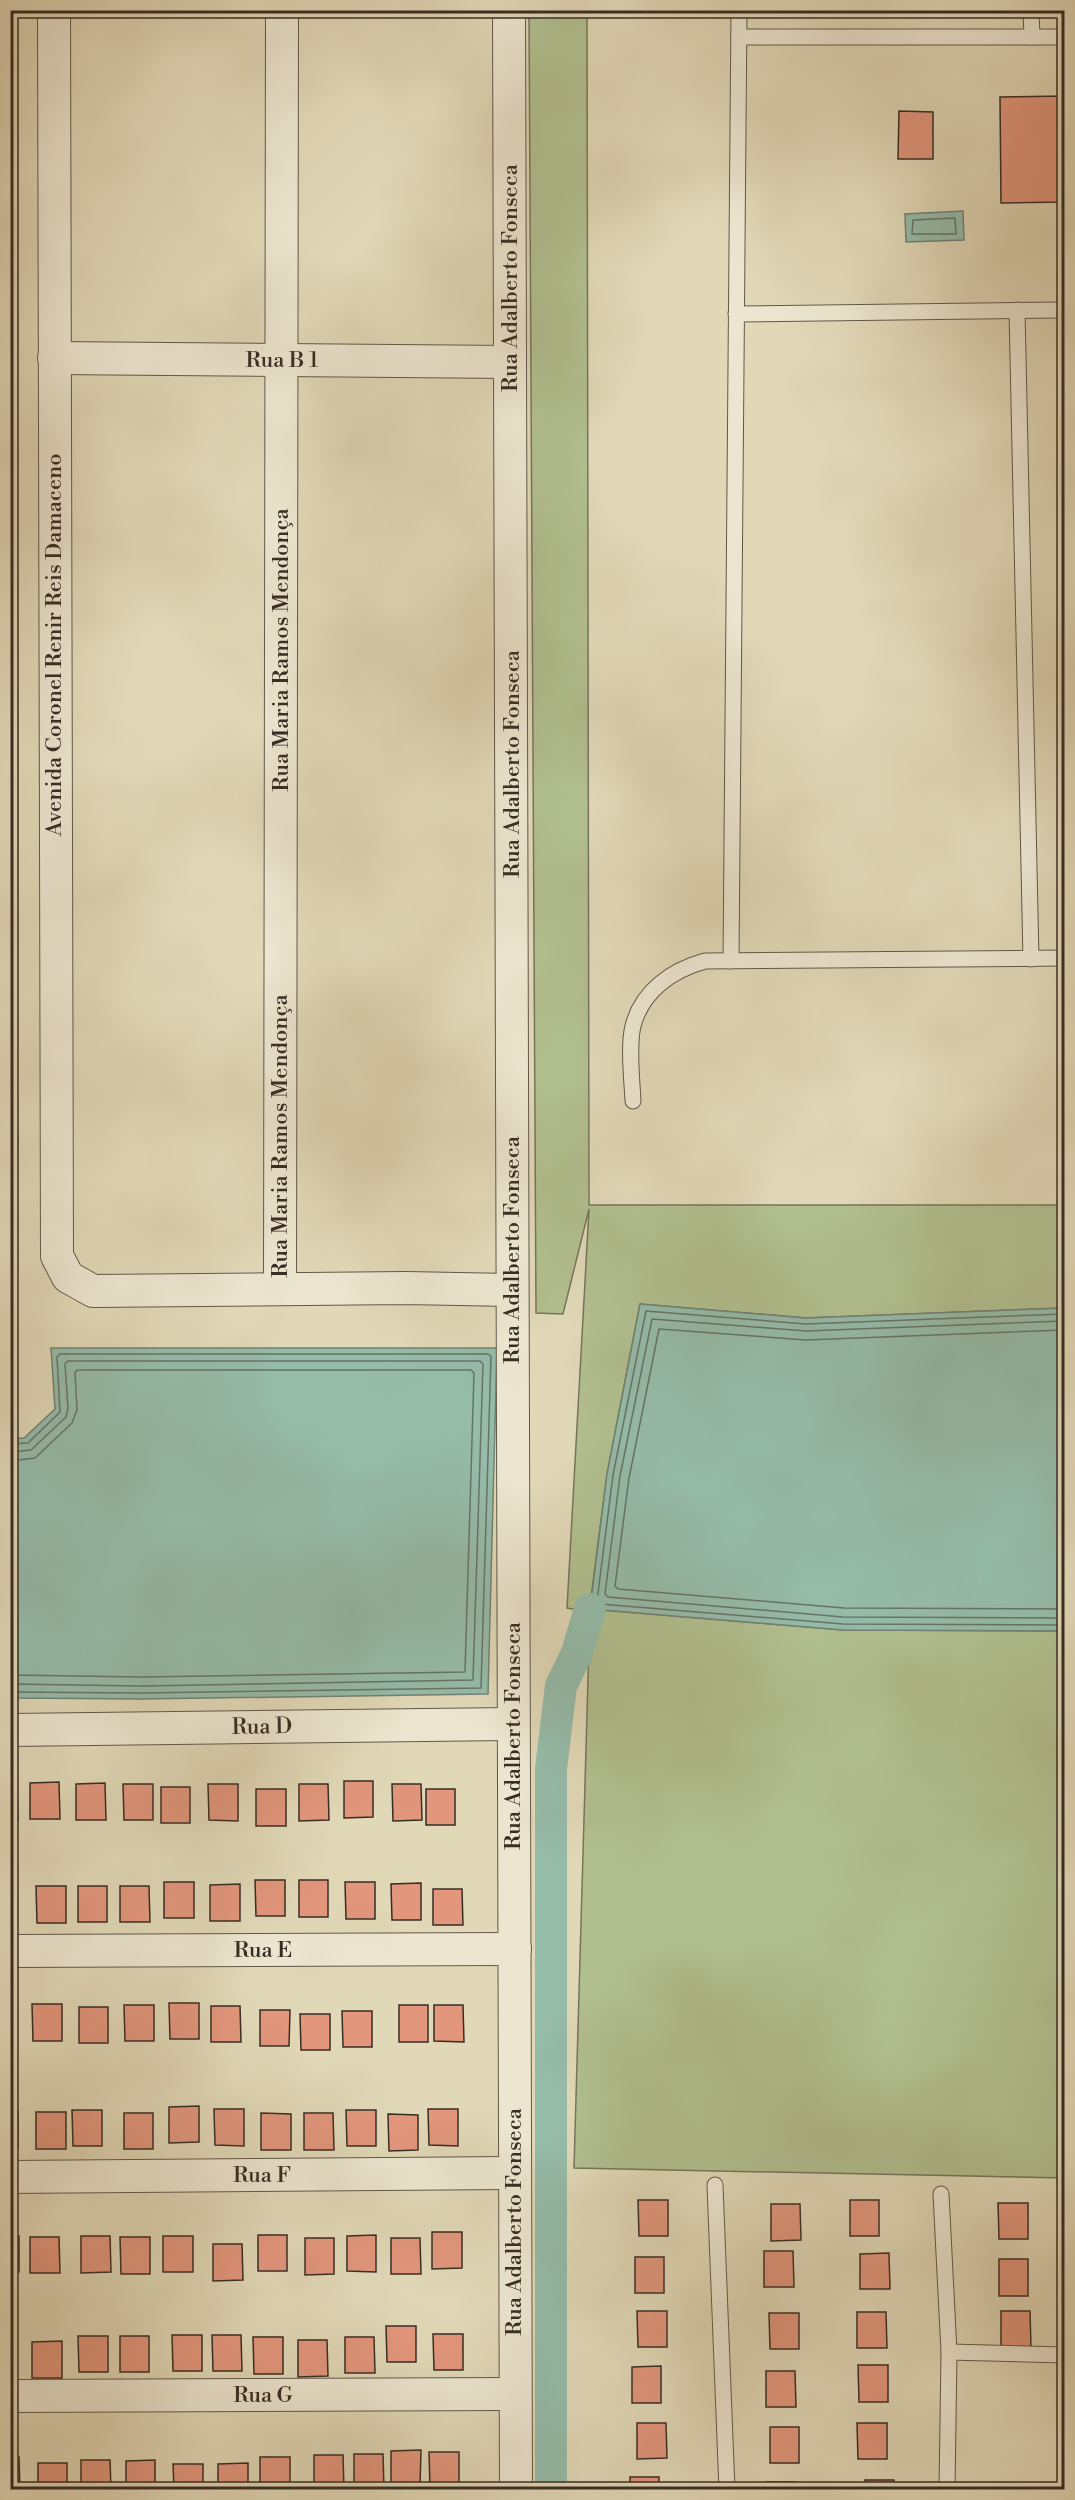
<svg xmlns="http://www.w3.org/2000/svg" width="1075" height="2500" font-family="'Libre Bodoni',serif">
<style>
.green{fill:#b1bf8f;stroke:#74765a;stroke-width:1.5}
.water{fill:#95bba9;stroke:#708274;stroke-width:1.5}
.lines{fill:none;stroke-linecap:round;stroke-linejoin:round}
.shore{stroke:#667466;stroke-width:1.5}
.canal{stroke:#95bba9;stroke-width:32}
.building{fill:#e2967c;stroke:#382d24;stroke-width:1.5}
.service-casing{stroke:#625849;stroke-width:17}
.minor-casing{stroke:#625849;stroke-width:34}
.service{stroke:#ece6d0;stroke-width:15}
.minor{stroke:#ece6d0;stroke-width:32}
.labels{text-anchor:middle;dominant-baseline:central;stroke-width:4.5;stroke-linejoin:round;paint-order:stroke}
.street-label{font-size:22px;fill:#382d24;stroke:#ece6d0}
</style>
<rect width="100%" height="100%" fill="#e1d8b7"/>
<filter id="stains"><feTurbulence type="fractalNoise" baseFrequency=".00333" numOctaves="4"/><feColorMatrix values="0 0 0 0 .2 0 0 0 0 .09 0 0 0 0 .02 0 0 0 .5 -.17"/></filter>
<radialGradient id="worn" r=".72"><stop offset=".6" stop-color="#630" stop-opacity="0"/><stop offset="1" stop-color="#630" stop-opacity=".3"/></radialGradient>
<g class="green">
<polygon points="529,11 587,11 589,1205 1064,1205 1064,1308 806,1318 640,1304 607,1474 590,1605 579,1610 567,1608 589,1209 563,1314 536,1313"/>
<polygon points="11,1139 18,1139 12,1335 10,1334"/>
<polygon points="590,1609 843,1630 1064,1631 1064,2178 574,2168"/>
</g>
<g class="water">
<polygon points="963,211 964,240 906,242 905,214"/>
<polygon points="640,1304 806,1318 1064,1308 1064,1631 843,1630 590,1609 607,1474"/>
<polygon points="51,1348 497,1348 488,1694 142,1699 11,1698 10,1439 24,1438 55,1409"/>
</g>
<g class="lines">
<g class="shore">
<polygon points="955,218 956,234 912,234 913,220"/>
<polyline points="1064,1314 806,1324 646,1311 613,1475 597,1601 600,1604 843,1624 1064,1625"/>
<polyline points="1064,1321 806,1331 652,1319 620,1476 605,1594 608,1597 843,1617 1064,1618"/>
<polyline points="1064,1330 806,1340 659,1329 629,1478 615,1586 618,1589 844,1608 1064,1609"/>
<polyline points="10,1444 28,1443 60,1412 57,1357 60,1354 488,1354 491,1356 481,1688 142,1693 10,1692"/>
<polyline points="10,1452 31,1450 66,1417 68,1408 65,1364 68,1361 480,1361 483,1364 473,1680 142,1686 10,1684"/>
<polyline points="10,1461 35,1458 72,1423 77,1410 75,1373 77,1370 471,1370 474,1373 465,1672 142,1677 10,1675"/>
</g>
<polyline class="canal" points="551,2490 551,1769 561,1686 577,1653 590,1609"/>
</g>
<g class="building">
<polygon points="1064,96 1064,202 1001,203 1000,97"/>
<polygon points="899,111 933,112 933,159 898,159"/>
<polygon points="344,1781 373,1781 373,1817 344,1818"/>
<polygon points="59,1782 60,1819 30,1819 30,1783"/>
<polygon points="105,1783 106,1820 76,1820 76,1784"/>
<polygon points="10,1784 17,1785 18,1820 10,1821"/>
<polygon points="123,1784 153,1784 153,1820 124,1820"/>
<polygon points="208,1784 238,1784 238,1821 209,1820"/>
<polygon points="299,1784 328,1784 329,1820 299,1821"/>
<polygon points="392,1784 421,1784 422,1820 393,1821"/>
<rect x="161" y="1787" width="29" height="36"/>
<rect x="256" y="1789" width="30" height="37"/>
<rect x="426" y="1789" width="29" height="36"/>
<polygon points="255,1880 285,1880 285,1916 256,1916"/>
<rect x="299" y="1880" width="29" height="37"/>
<rect x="164" y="1882" width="30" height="36"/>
<polygon points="345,1882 375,1882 375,1919 346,1919"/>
<polygon points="421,1883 421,1920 392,1920 391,1884"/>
<polygon points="240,1884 240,1921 210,1921 210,1885"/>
<polygon points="36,1886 66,1886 66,1923 37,1923"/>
<rect x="78" y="1886" width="29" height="36"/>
<polygon points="120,1886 149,1886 150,1922 120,1922"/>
<polygon points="10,1888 15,1888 16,1924 10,1925"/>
<polygon points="433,1889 462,1889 463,1925 433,1925"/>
<polygon points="10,2003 16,2003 17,2039 10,2039"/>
<polygon points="169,2003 199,2003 199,2039 170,2039"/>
<polygon points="32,2004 62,2004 62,2041 33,2041"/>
<polygon points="124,2005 154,2005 154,2041 125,2041"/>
<rect x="399" y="2005" width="29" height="37"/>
<polygon points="434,2005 463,2005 464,2042 434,2041"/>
<polygon points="211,2006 240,2006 241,2042 211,2042"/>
<rect x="79" y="2007" width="29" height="36"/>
<polygon points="260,2010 290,2010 289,2046 260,2046"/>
<polygon points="342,2011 372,2011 372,2047 343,2047"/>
<polygon points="300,2014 330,2014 330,2050 301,2050"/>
<polygon points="199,2106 199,2142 169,2143 169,2107"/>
<polygon points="214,2109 244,2109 244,2146 215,2145"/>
<polygon points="428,2109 458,2109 458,2146 429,2145"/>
<polygon points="72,2110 102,2110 102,2146 73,2146"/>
<polygon points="346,2110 376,2110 376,2146 347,2146"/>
<rect x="10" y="2111" width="8" height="37"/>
<rect x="36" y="2112" width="30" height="37"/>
<rect x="124" y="2113" width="29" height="36"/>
<polygon points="261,2113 291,2114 291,2150 261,2150"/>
<polygon points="304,2113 333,2113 334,2150 304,2150"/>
<polygon points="388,2114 418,2115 418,2150 389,2151"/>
<polygon points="638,2200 668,2200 668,2236 639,2236"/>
<rect x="850" y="2200" width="29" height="36"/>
<polygon points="998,2203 1028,2203 1028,2239 999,2239"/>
<polygon points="771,2204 800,2204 801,2240 771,2241"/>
<polygon points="432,2232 462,2232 462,2268 432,2269"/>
<rect x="258" y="2235" width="29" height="36"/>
<polygon points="376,2235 376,2272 347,2271 347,2236"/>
<rect x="10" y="2236" width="9" height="36"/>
<polygon points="81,2236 110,2236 111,2272 81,2273"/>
<rect x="163" y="2236" width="30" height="36"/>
<polygon points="30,2237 59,2237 60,2273 30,2273"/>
<polygon points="120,2237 150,2237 150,2274 121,2274"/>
<polygon points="305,2238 334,2238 334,2274 305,2275"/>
<polygon points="391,2238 420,2238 421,2274 391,2274"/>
<polygon points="213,2244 242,2244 243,2280 213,2281"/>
<polygon points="764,2251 793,2251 794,2287 764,2287"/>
<polygon points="889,2253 890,2289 860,2289 860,2254"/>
<rect x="635" y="2257" width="29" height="36"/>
<rect x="999" y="2259" width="29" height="37"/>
<polygon points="637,2311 667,2311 667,2347 638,2347"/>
<polygon points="1001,2311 1030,2311 1031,2347 1001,2347"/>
<polygon points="857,2312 886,2312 887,2348 857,2348"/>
<polygon points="769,2313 799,2313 799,2349 770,2349"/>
<polygon points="386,2326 416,2326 416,2362 387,2362"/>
<rect x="10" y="2333" width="6" height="36"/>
<polygon points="433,2334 463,2334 463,2370 434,2370"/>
<polygon points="172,2335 202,2335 202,2371 173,2371"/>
<polygon points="212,2335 241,2335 242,2371 213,2371"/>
<polygon points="78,2336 108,2336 108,2372 79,2372"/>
<rect x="120" y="2336" width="29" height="36"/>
<polygon points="253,2337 283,2337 283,2374 254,2374"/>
<polygon points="345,2337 374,2337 375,2373 345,2373"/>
<polygon points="298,2340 327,2340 328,2376 298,2377"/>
<polygon points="62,2341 62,2378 32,2378 32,2342"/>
<polygon points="858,2365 888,2365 888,2402 859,2402"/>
<polygon points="661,2366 661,2403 632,2403 632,2367"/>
<polygon points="766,2371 795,2371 796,2407 766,2407"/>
<polygon points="637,2423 666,2423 667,2458 637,2459"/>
<polygon points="857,2423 887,2423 887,2459 858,2459"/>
<rect x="770" y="2427" width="29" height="36"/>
<polygon points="421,2450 420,2486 391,2486 391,2451"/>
<polygon points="429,2452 459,2452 459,2488 430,2488"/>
<polygon points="354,2454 383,2454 384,2490 354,2490"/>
<polygon points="314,2455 343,2455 344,2490 314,2490"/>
<polygon points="10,2457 19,2457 20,2490 10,2490"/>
<rect x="260" y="2457" width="30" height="33"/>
<polygon points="81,2460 110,2460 111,2490 81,2490"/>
<polygon points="155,2460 155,2490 126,2490 126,2461"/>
<rect x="38" y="2463" width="29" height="27"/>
<polygon points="248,2463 248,2490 218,2490 218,2464"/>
<polygon points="173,2464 203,2464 203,2490 174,2490"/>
<rect x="630" y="2477" width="29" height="13"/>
<polygon points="865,2480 894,2480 895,2490 865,2490"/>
<rect x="766" y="2482" width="30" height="8"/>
</g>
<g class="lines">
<defs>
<g id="service">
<polyline points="1031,10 1032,37"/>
<polyline points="739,37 1064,37"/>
<polyline points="1017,310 1031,959"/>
<polyline points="736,314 1064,310"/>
<polyline points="731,961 739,10"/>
<path d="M633 1101C632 1080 628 1046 633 1026 642 991 672 970 705 961L1064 958"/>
<polyline points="715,2185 727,2490"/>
<polyline points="941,2194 949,2352 947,2490"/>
<polyline points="949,2352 1064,2355"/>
</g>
<g id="minor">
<polyline points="54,10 57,1256 68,1277 93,1291 406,1288 512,1290"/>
<polyline points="509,10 516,2490"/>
<polyline points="54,358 510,362"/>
<polyline points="280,1289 282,10"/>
<polyline points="10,1730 513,1724"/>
<polyline points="10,1951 515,1949"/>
<polyline points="10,2177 514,2173"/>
<polyline points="10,2396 515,2394"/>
</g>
</defs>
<use href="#service" class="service-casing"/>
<use href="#minor" class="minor-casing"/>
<use href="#service" class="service"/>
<use href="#minor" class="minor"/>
</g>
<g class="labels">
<g class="street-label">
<text transform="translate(510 278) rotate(-90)">Rua Adalberto Fonseca</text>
<text x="282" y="360">Rua B 1</text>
<text transform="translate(54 645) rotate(-90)">Avenida Coronel Renir Reis Damaceno</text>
<text transform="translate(281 650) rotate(-90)">Rua Maria Ramos Mendonça</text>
<text transform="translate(512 764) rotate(-90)">Rua Adalberto Fonseca</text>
<text transform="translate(280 1136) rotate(-90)">Rua Maria Ramos Mendonça</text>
<text transform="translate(512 1250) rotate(-90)">Rua Adalberto Fonseca</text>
<text transform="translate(262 1727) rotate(-1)">Rua D</text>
<text transform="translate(513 1736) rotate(-90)">Rua Adalberto Fonseca</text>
<text x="263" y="1950">Rua E</text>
<text x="262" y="2175">Rua F</text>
<text transform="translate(514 2222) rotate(-90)">Rua Adalberto Fonseca</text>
<text x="263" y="2395">Rua G</text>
</g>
</g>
<rect width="1075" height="2500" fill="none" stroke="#e1d8b7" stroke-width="36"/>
<rect x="12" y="12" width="1051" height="2476" fill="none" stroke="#382d24" stroke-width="3"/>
<rect x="18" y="18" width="1039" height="2464" fill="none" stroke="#382d24" stroke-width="1.5"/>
<rect width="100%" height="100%" filter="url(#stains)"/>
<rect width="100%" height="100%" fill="url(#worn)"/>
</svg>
